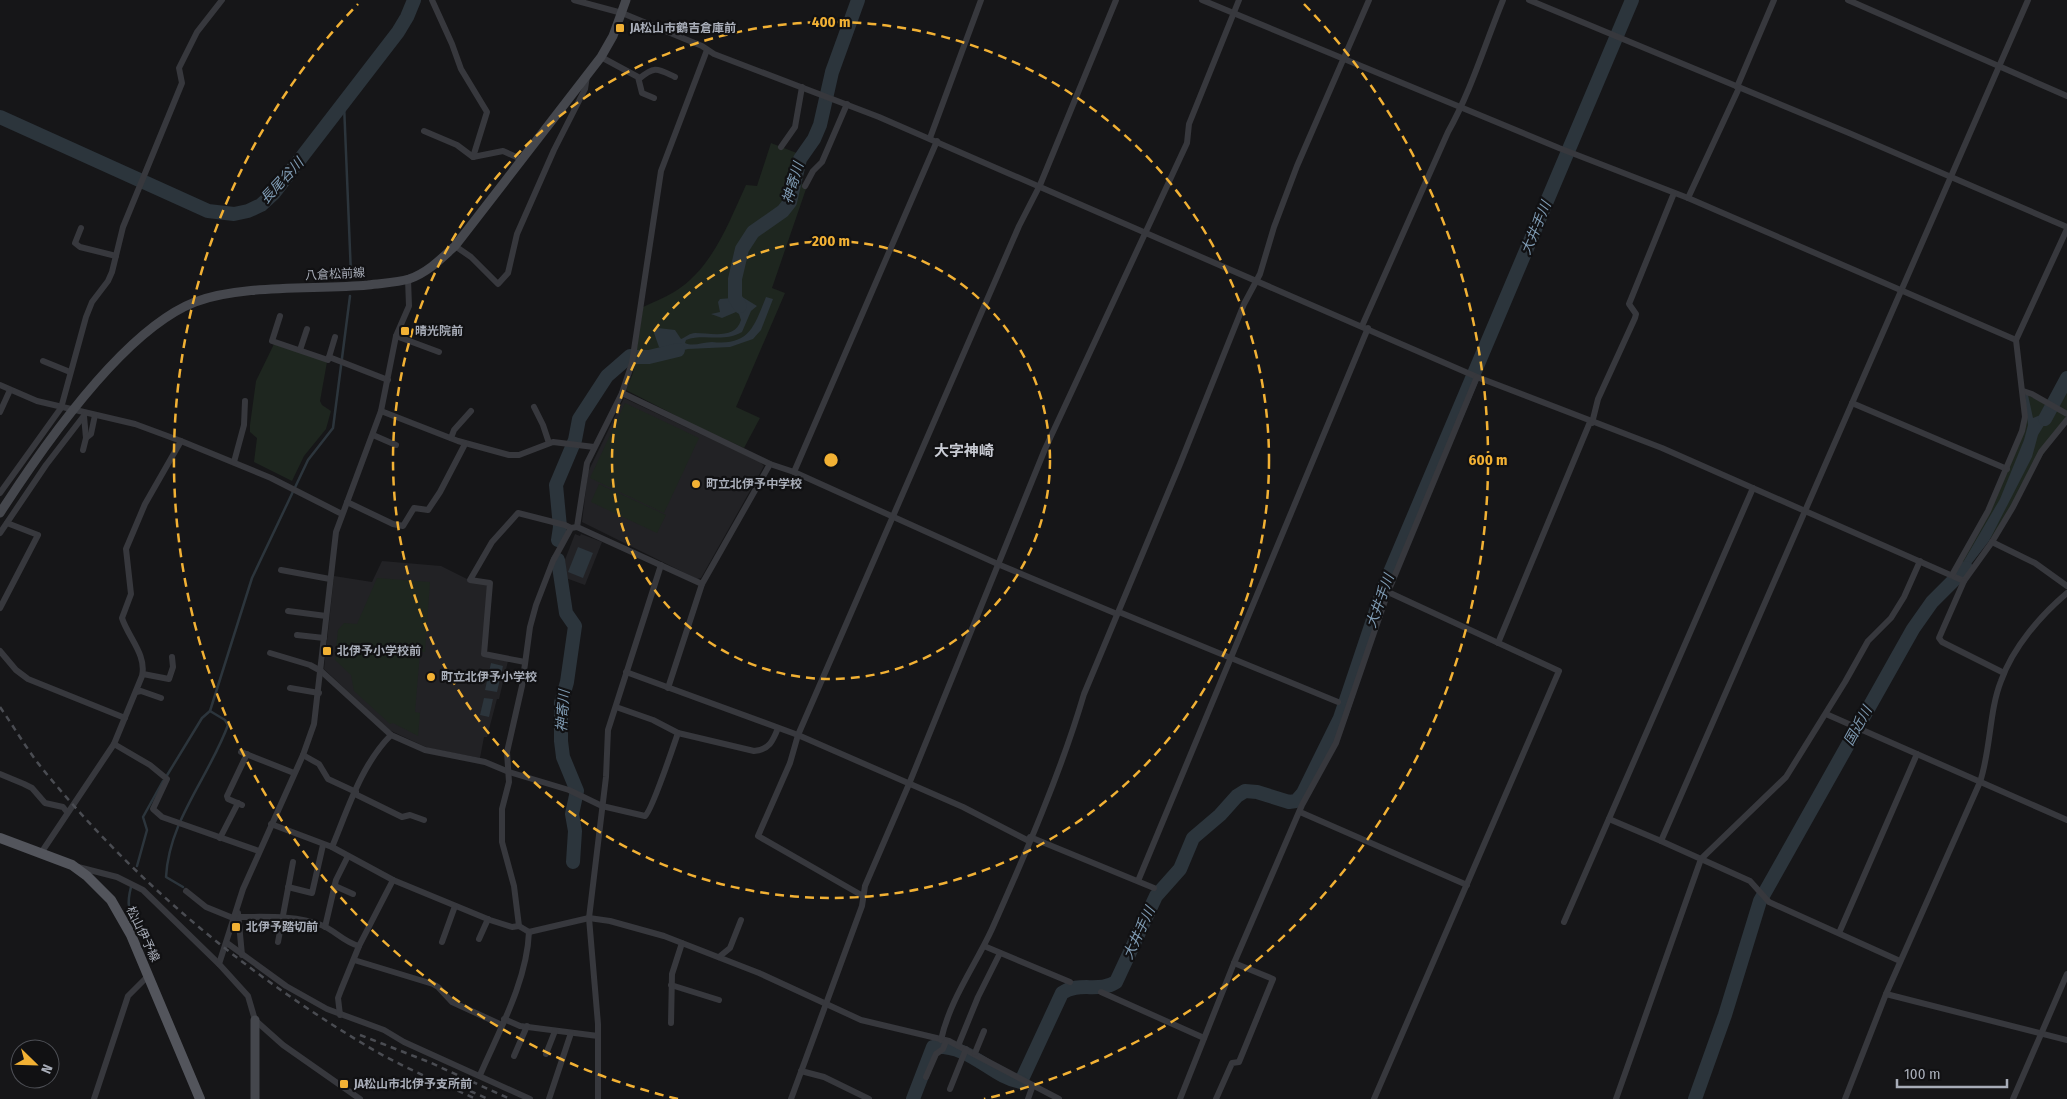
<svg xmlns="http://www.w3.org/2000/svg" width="2067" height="1099" font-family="'Fira Sans Condensed','Noto Sans JP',sans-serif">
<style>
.built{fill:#222225}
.green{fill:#1e261f}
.water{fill:#2c353c}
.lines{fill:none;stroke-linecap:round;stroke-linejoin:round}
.stream{stroke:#2c353c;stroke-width:2.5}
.river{stroke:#2c353c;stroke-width:14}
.street{stroke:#37383d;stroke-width:6}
.secondary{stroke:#45474d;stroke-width:9}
.primary{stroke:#53555c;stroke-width:10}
.rail{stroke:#4a4c52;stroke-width:2.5;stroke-dasharray:6 5;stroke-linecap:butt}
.ring{fill:none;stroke:#f2b134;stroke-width:2.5;stroke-dasharray:9 6}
.poi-dot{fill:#f2b134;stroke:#111113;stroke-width:2}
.labels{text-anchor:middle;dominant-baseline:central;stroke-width:4.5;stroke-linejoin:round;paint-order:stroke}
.poi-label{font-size:12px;font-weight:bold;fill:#a8adb8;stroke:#111113;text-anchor:start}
.street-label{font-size:12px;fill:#a8adb8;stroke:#111113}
.water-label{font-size:14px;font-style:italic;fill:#7f9bb3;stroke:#111113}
.quarter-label{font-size:15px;font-weight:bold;fill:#c9ccd4;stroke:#111113}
.centre{fill:#f2b134;stroke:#111113;stroke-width:2.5}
.ring-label{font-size:15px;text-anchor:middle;font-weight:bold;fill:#f2b134;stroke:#111113;stroke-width:4.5;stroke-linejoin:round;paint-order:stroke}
</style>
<rect width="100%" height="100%" fill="#161618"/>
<g class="built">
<polygon points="624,398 760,462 764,466 701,578 697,579 582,522 588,472"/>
<polygon points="575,534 580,536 581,534 602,542 585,585 563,577 565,572 561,570"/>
<polygon points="382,561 441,566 471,581 489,583 482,654 508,661 499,699 497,699 487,737 484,737 480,758 428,748 389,730 324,669 334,576 372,582"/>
</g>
<g class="green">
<path d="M771 143 807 157 799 183 807 186 772 288 785 293 736 407 760 418 744 448 696 426 626 390 633 373 643 307C653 302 664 298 674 292 712 269 728 224 746 185L757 186Z"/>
<polygon points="274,344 327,362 320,401 322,405 331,411 326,429 304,456 292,481 254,462 257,438 250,432 250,425 256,381"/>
<polygon points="2067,388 2067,415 1999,527 1961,577 1955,574 2015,453 2028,395 2056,410"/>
<polygon points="625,403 699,438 664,513 590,478"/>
<polygon points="599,484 666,515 657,533 591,502"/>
<polygon points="377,578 430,582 425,652 420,652 415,712 420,713 418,736 393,723 390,724 354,691 351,675 335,660 338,630 344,623 357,624"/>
</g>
<g class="water">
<path d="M733 288 737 289 739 295 757 306 751 311 742 332C724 343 704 333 686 340L685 343C693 347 703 342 712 342 749 346 754 327 766 297L773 299 761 330 753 339 730 347 688 349 663 355 660 352 677 350 683 345 666 350 659 347 654 333 658 328 675 330 681 339C686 337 690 333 695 333 711 333 735 340 741 320L739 314 736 312 722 318 711 314 720 312 718 302 720 299 732 298Z"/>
<polygon points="2025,395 2028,395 2033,418 2043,414 2051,407 2054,409 2038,435 2032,457 1989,541 1961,577 1957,575 1958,571 2000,499 2024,440 2028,425"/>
<polygon points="578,547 593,553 583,578 568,572"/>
<polygon points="491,663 503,666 497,692 485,690"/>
<polygon points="484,698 493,699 489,717 480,715"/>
</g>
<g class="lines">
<g class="stream">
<polyline points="344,104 351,275"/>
<polyline points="166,777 202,718 210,711 252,578 308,460 333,428 350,296"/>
<polyline points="137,866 147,830 143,817 163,781"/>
<path d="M131 887C126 907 129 909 139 926"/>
<path d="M183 887 166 877C169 820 209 777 228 725L225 720 210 711"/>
</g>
<g class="river">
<polyline points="0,117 208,211 234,214 248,211 261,205 274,193 398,32 407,17 414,0"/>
<polyline points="740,306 735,298 735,279 742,249 753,232 783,211 790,202 800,159 814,139 820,125 832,72 858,0"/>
<polyline points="635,357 649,357 678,350"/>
<polyline points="2045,419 2067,378"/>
<polyline points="558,540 560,527 556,485 575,440 579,419 607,376 630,356"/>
<polyline points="558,560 566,613 575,626 567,682 561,703 561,741 563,757 577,791 572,814 575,831 573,862"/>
<path d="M1023 1077 1062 993C1079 981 1099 993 1116 982L1156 896 1180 869 1193 838 1220 815 1237 796 1245 791 1257 792 1289 802 1296 801 1303 793 1340 718 1385 584 1632 0"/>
<path d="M913 1099 933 1047C971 1044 991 1077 1021 1082"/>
<polyline points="1695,1099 1725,1015 1760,901 1913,629 1932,602 1966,568"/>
</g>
<g class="street">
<polyline points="432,0 452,44 461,69 487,112 473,157"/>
<polyline points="574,0 622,13 702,46 714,54 879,117 1477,377 1662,448 1964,581 1992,542 2013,507 2041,452 2067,420"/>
<polyline points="1202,0 1559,148 1688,198 2016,340"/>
<polyline points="1529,0 1849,133 2067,227"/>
<polyline points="1848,0 2067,96"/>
<polyline points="601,57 638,77 642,93 654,98"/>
<path d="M639 79C655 65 658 69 675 77"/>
<polyline points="1737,87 1774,0"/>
<polyline points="424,131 457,145 473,157 503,151 521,159"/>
<polyline points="930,138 981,0"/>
<polyline points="781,147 795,127 802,87"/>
<polyline points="805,186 813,171 822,162 847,104"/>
<polyline points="1688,198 1739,88"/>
<polyline points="81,228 75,243 80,247 116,256"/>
<polyline points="455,246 471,257 498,284 508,273 517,234 554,150 585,89 587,76"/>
<polyline points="280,316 272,341 328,360 329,357 388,380"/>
<path d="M1362 326 1448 132C1471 91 1485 44 1503 0"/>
<polyline points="396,336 439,352"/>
<polyline points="300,350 307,329"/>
<polyline points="329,357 335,337"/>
<polyline points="43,361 70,372"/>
<polyline points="0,385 37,401 135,424 181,441 271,478 342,514"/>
<polyline points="2023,391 2032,394 2067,414"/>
<polyline points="622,393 770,464 794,472 1000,565 1117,614"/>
<polyline points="1852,403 2007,469"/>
<polyline points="534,407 543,425 549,443"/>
<polyline points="381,411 458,441 509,455 519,455 553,442 594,447"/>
<polyline points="0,412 10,390"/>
<polyline points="84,416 86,438"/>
<polyline points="1592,423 1598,399 1635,318 1636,314 1629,304 1674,193"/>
<polyline points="373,435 396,445"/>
<polyline points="451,438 454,430 471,411"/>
<polyline points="83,450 86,438 91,434 95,415"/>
<polyline points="234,462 244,425 245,401"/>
<polyline points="794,472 937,141"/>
<polyline points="0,493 61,408 86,317 92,302 108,281 112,272 123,227 182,83 179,68 197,32 222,0"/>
<polyline points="347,502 393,524 403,526 414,508 428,510 440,492 465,444"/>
<polyline points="577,527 587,463 622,393 632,363 661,171 707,50"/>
<polyline points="0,533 46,465 86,413"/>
<polyline points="1992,542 2035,563 2067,586"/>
<polyline points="281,570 330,579"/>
<polyline points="1952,575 1988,511 2022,431 2025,417 2016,340 2067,229"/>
<polyline points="1964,581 1939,638 1942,642 2004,673"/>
<polyline points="0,608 38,535 7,523"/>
<polyline points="288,611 326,616"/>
<polyline points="1119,612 1338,702"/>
<polyline points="297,635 324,638"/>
<polyline points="1498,643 1590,422"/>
<polyline points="0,651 16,670 28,679 125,718"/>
<path d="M270 653 310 665 321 671 391 735 425 750 485 762 509 772 569 790 602 806 645 816C652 811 673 747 678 733L754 751C769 750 773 741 778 728"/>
<polyline points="525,662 484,654 490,583 470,580 492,542 518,513 565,525 571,528"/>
<polyline points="626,672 798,735 963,807 1029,841"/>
<polyline points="143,674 169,679 173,667 172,657"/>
<polyline points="290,688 319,693"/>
<polyline points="668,688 702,584"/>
<polyline points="136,692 141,691 161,698"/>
<polyline points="616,707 653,720 678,733"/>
<polyline points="1826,714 2067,820"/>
<polyline points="114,744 150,765 167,779 153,809 162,817 259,851"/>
<polyline points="241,752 294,773"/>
<polyline points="303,755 319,764 328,779 356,792"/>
<polyline points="0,774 24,784 32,788 45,803 63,807 67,812"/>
<polyline points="355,794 402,817 410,815 424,820"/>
<polyline points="242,805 228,799 227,796 247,754"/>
<polyline points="1300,812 1467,885"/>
<polyline points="1609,819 1661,841"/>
<polyline points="271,824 332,847 393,880 490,920 512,927 519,926 529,932 589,918 610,921 664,936 759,973 861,1020 949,1041 1059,1099"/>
<polyline points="1030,837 1154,888"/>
<polyline points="220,838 238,803"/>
<path d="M332 847C348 809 361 765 391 735"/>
<path d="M41 853 114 744 142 676C147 655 128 637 122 618L131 594 126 549 145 504 181 441"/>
<polyline points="78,867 117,877 143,890 219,964"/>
<polyline points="1138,881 1368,328"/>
<polyline points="335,886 353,894"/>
<polyline points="288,887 312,893 323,845"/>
<polyline points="186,891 206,907 233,918"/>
<polyline points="863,896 758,836 790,763 798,735 1019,226 1040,185 1116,0"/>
<polyline points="238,913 242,955"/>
<path d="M239 917C265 917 296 915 321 925 335 930 343 942 359 946"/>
<polyline points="1564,922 1753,488"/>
<polyline points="519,926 514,886 502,842 502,809 509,782 507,752 522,686 530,627 536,605 553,561 571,528 577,527 702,584 770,464"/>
<polyline points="325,927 336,880 348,856"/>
<polyline points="1839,933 1917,754"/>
<polyline points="479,939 488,919"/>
<polyline points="278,942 293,862"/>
<polyline points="442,942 455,906"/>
<polyline points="227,943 286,986 327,1009 384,1030 404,1042 530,1099"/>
<polyline points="984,946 1070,982"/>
<polyline points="719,957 730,948 741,920"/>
<polyline points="354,960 433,984 438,987 452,1002 502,1025"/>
<polyline points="1900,961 1769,902 1750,881 1661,841 2028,0"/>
<polyline points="671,985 719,1000"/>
<polyline points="1101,992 1204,1038"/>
<polyline points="1886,994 2067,1040"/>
<polyline points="340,1015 338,998 341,990 359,946 393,880"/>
<polyline points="504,1019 520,1026 598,1036"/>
<polyline points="671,1023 672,974 682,943"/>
<path d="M941 1040C950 999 975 966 992 929 1025 855 1061 772 1084 694L1180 464 1244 304 1260 274 1274 227 1297 166 1369 0"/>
<polyline points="958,1046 978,997 1000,953"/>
<polyline points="975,1053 984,1031"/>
<polyline points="546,1054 555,1031"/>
<polyline points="514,1056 527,1026"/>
<polyline points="801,1071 824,1077 869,1099"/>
<path d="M480 1075C499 1031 527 981 529 932"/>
<polyline points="926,1077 936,1054 943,1049 946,1041"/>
<polyline points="950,1089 966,1049"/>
<polyline points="94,1099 128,996 149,975"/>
<polyline points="360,1099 283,1045 255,1020 248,996 219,964 243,889 303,755 314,724 336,532 381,411 396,336 409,306 408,279"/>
<polyline points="549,1099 571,1033"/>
<polyline points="598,1099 598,1024 589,918 606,777 608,730 661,565"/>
<polyline points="791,1099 862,906 865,886 909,784 1045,449 1187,143 1189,124 1239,0"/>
<polyline points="1028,1099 1033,1085"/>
<polyline points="1180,1099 1234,963 1302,805 1336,743 1388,592 1477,377"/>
<polyline points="1216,1099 1232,1063 1239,1062 1273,979 1234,963"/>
<polyline points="1374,1099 1559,671 1388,592"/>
<polyline points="1616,1099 1701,859 1786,777 1845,682 1868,641 1891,618 1904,597 1920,561"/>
<path d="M1845 1099 1886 994 1980 782C1991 749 1989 711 2001 681 2013 647 2041 615 2067 593"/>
<polyline points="2013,1099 2067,974"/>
</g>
<g class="secondary">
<path d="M0 513C42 448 123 330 195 302 243 284 316 290 368 285 381 283 396 283 409 279 427 273 441 259 455 246L601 57 613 36 626 0"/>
<polyline points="255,1020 255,1099"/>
</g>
<polyline class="primary" points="0,838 72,865 87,876 111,900 131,935 200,1099"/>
<g class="rail">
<path d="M0 707C14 727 26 748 41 767 134 882 249 977 377 1052 409 1070 443 1084 476 1099"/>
<polyline points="360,1035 429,1062 510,1099"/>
<polyline points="470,1091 488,1099"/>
</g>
</g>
<g class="ring">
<circle cx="831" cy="460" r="219"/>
<circle cx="831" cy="460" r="438"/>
<path d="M678 1099A657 657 0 0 1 358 4M1304 4A657 657 0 0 1 984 1099"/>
</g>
<g class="poi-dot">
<rect x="615" y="23" width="10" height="10" rx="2.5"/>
<rect x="400" y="326" width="10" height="10" rx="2.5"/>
<circle cx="696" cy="484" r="5"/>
<rect x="322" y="646" width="10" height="10" rx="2.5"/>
<circle cx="431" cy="677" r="5"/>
<rect x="231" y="922" width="10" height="10" rx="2.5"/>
<rect x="339" y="1079" width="10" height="10" rx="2.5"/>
</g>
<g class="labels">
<g class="poi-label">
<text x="630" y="28">JA松山市鶴吉倉庫前</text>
<text x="415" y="331">晴光院前</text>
<text x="706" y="484">町立北伊予中学校</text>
<text x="337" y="651">北伊予小学校前</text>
<text x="441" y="677">町立北伊予小学校</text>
<text x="246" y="927">北伊予踏切前</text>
<text x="354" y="1084">JA松山市北伊予支所前</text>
</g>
<g class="street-label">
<text transform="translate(335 274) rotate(-3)">八倉松前線</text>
<text transform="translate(143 934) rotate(64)">松山伊予線</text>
</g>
<g class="water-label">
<text transform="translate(282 181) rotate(-47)">長尾谷川</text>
<text transform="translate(793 183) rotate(-73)">神寄川</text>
<text transform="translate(1536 228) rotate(-67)">大井手川</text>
<text transform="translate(1380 601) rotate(-70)">大井手川</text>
<text transform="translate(563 711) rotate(-86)">神寄川</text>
<text transform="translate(1858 726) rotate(-61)">国近川</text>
<text transform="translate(1139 933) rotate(-65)">大井手川</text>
</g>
<g class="quarter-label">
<text x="964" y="451">大字神崎</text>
</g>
</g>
<circle cx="831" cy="460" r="8" class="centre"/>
<g class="ring-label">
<text x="831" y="27">400 m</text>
<text x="831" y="246">200 m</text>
<text x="1488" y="465">600 m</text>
</g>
<g transform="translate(35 1064) rotate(113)"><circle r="24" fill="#111113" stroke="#4d4f55"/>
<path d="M0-4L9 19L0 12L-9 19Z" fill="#f2b134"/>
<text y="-8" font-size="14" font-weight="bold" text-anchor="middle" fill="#a8adb8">N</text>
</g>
<path d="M1897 1079v8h110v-8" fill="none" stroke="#a8adb8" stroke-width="2.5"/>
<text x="1904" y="1079" font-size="15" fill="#a8adb8" stroke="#111113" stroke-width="4" paint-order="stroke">100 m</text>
</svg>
